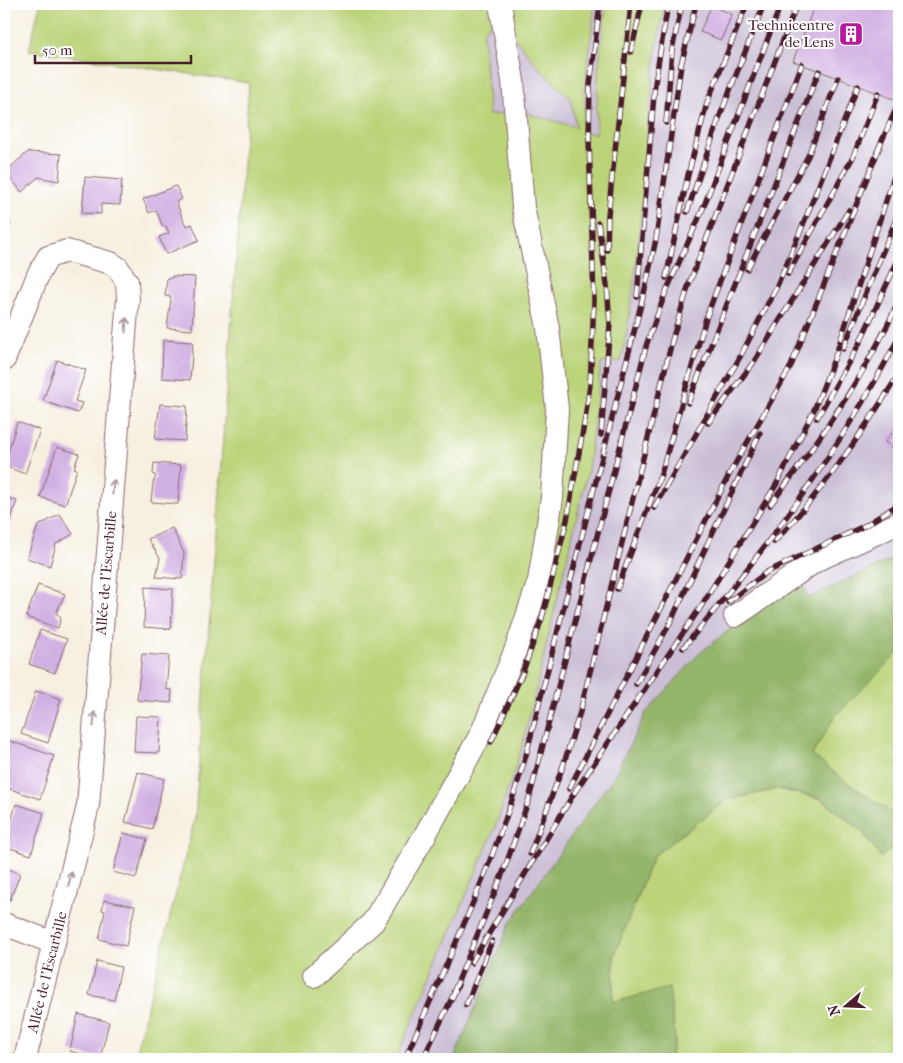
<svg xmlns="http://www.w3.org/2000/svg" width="903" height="1063" font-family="'IM FELL French Canon',serif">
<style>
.industrial{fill:#cbbfd5}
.green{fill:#bbd47a;stroke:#827a52}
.forest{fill:#94b66a;stroke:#6f6a4a}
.building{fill:#d0afe2}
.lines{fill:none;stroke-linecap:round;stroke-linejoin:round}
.minor-casing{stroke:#87686b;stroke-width:24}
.minor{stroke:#fff;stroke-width:22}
.rail-casing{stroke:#4a1f2b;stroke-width:5.5}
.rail{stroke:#fff;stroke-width:4;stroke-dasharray:11;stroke-linecap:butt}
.oneway{stroke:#ae9aa0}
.labels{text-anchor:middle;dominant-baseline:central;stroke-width:4;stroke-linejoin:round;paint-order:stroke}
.poi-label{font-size:15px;fill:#4a1f2b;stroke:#fff;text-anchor:end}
.street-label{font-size:15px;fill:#4a1f2b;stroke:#fff}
</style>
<rect width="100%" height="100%" fill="#fff"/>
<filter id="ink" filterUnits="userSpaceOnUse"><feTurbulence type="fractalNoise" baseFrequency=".02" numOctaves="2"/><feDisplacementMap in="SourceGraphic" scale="10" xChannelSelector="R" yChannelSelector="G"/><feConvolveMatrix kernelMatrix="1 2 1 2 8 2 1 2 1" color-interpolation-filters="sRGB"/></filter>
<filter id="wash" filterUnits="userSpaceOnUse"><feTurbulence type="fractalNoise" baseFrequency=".0096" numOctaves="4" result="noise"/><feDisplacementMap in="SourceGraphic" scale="20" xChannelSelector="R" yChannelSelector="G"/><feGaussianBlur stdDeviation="1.12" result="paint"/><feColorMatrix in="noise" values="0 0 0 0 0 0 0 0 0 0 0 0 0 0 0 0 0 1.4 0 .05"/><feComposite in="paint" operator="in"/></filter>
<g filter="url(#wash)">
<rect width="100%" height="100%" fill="#f7f0e1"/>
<polygon class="industrial" points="40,4 899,4 899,556 830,589 512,1059 134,1059 195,818 249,83 29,50"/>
<g class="green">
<path d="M40 4H494L496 14 483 32 489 115 522 112 576 127 571 99 543 72 510 33 506 4H595L585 87V132L596 134 598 72 606 4H665C653 56 650 109 645 162 640 228 635 295 621 361L601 363 588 470 522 747 495 828 396 1059H134L195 818 249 83 29 50Z"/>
<polygon points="899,652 899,826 889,811 846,782 812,755 835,716"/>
<polygon points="777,789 821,799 861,830 881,857 899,842 899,1059 670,1059 675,1039 613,1002 614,956 653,856 727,800"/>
</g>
<polygon class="forest" points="899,556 899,652 835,716 812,755 846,782 889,811 899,826 899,842 881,857 861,830 821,798 777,789 727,800 653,856 614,956 613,1002 669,988 675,1039 670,1059 454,1059 510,923 614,776 646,713 699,654 749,614 801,579 808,598"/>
<g id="blocks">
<g class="building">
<polygon points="815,4 899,4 899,101 793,61"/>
<polygon points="711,6 732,14 721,40 700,32"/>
<polygon points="28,152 61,154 59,181 38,177 22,192 5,172"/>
<polygon points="85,177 122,180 120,205 101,204 101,214 82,213"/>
<polygon points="176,186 182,199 176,202 186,226 192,224 199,240 166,254 159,237 169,233 166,226 163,227 156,210 149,213 143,199"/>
<polygon points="4,220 11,223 4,241"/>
<polygon points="172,276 195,277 192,330 167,328 171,299 170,297 165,296 167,278 172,278"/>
<polygon points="163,340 193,342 190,380 162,378"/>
<polygon points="57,360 86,370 75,401 82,403 78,413 43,401"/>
<polygon points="160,404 187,406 185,441 155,439"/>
<polygon points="17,422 40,430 25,474 4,466"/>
<polygon points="899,424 899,453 885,442"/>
<polygon points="57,447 79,454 74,468 77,469 65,505 40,497"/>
<polygon points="154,463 181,465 178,504 151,502 153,483 156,476 153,474"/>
<polygon points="4,497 17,501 6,534 4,534"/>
<polygon points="60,514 73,534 56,544 50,566 27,558 38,526"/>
<polygon points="172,528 184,553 182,579 156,577 160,558 148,539"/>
<polygon points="38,585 65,594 56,613 61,617 58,628 26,617"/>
<polygon points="145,587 173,589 171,629 144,627"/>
<polygon points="40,630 67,639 55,673 29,664"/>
<polygon points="142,654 169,656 166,689 172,690 171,703 137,700"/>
<polygon points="36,691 61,699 48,743 21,734"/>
<polygon points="136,716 161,717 159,753 134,752"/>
<polygon points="7,740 54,756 40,799 4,787 4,750"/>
<polygon points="138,772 164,779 152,829 125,822"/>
<polygon points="16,804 44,813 31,855 4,846"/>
<polygon points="123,833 147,839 136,878 113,872"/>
<polygon points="4,867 20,874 10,900 4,898"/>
<polygon points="104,900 135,906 126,946 99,939 105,911 102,910"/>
<polygon points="97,961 121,967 114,1000 89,995"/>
<polygon points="78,1014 109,1022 100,1059 70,1051"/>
</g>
</g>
</g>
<g filter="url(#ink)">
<use href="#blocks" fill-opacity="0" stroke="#87686b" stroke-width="1"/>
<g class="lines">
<defs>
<g id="minor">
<polyline points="4,360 38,275 48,257 67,251 111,263 118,268 127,282 128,298 88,806 25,1059"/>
<polyline points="735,616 817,560 899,523"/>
<polyline points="4,924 54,943"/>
<polyline points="314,976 373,922 425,835 482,732 516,649 539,581 552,498 557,409 548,328 523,207 513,81 500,4"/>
</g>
</defs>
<use href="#minor" class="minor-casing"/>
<use href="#minor" class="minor"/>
<defs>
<g id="rail">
<polyline points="631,52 642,4"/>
<polyline points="666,123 672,50 682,4"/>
<polyline points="877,152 899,102"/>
<polyline points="687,212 721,113 764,4"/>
<polyline points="598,223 607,285 610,324 601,435"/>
<polyline points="607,250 608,215 631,4"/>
<polyline points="747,269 808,156 838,78"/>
<polyline points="788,274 853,157 878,93"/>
<polyline points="666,278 688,175 707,103 747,4"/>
<polyline points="637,297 655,83 668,4"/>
<polyline points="843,349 899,212"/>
<polyline points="688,403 819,71"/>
<polyline points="817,418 859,344 899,258"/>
<polyline points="708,423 753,363 849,210"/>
<path d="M770 505C819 442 866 374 899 301"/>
<polyline points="654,508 740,357 777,286 805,220 858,86"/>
<path d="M774 542C823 491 862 433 899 374"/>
<polyline points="617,589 661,474 706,318 802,64"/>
<polyline points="728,602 767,572 866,525 899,504"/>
<path d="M683 648C764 552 841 449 899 337"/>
<polyline points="636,684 669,625 760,433"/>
<polyline points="491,742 522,674 542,618 567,520 585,419 590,385 594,301 589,139 590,85 600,4"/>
<polyline points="569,789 731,471 791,366 880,146"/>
<polyline points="530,854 563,766 580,712 673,337 688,287 797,4"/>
<polyline points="471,963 576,790 700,608 776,485 814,410 836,354 899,161"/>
<polyline points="454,991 504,870 529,799 647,343 665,294 702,211 781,4"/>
<polyline points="466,1005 492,941"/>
<path d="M405 1059C448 959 496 860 526 755L646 285 656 239 681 65 696 4"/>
<polyline points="423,1059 458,985"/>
</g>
</defs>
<use href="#rail" class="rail-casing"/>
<use href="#rail" class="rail"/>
</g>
<defs><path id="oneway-shaft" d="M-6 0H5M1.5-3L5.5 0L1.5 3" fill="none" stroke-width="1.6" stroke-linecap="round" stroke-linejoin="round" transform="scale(1.25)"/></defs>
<g class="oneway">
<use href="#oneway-shaft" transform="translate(126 325) rotate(-86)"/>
<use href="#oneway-shaft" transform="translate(113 487) rotate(-85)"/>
<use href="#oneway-shaft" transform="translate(94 719) rotate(-86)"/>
<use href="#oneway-shaft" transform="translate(70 879) rotate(-76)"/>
</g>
</g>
<defs>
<symbol id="building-square" viewBox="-11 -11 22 22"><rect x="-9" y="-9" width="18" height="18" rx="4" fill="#b5179e" stroke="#fff"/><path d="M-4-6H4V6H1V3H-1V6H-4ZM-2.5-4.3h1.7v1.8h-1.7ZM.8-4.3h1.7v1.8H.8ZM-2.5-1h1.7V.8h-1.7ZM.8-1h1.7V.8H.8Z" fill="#fff"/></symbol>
</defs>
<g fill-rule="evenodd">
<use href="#building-square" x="837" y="20" width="28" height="28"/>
</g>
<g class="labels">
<g class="poi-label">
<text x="834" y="25">Technicentre<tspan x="834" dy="17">de Lens</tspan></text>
</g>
<g class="street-label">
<text transform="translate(106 573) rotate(-85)">Allée de l'Escarbille</text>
<text transform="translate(47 972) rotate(-76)">Allée de l'Escarbille</text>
</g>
</g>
<rect width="903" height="1063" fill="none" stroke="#fff" stroke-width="20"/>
<g transform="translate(846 1006) rotate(251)" stroke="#ffffff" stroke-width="4" paint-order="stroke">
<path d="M0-4L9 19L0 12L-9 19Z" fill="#4a1f2b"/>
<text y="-8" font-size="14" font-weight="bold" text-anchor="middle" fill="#4a1f2b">N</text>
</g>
<path d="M35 55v8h156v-8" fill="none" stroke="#4a1f2b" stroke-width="2.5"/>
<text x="42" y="55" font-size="15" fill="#4a1f2b" stroke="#ffffff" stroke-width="4" paint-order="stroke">50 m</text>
</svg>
